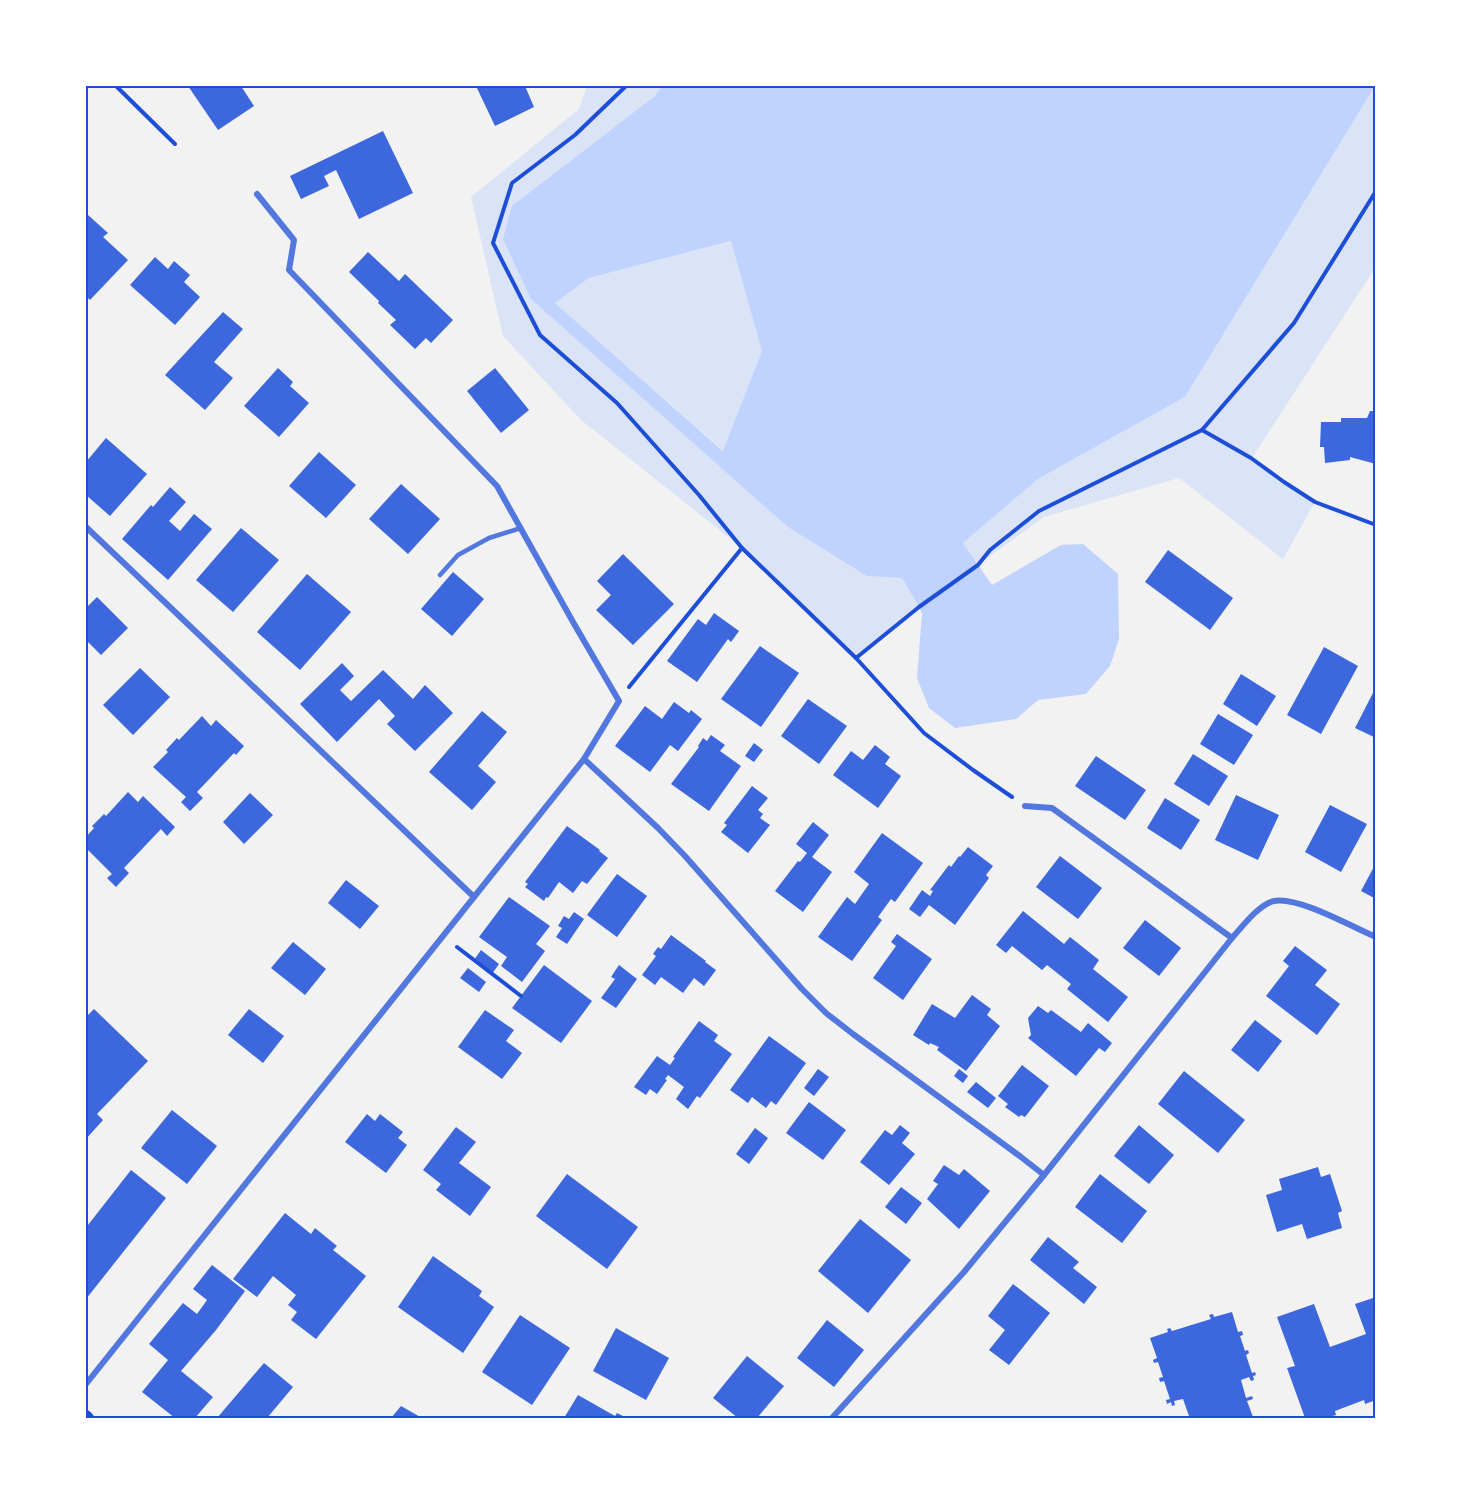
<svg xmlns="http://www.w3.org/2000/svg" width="1461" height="1504" font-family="'Fira Sans Condensed',sans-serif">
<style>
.green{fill:#dbe4f7}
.water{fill:#bfd3fe;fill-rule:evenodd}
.building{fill:#3d67dc}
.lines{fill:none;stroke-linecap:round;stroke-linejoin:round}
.path{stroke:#1d4ed8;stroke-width:4}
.service{stroke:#5277de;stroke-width:4.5}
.minor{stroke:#5277de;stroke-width:6}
.secondary{stroke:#1d4ed8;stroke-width:12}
.neatline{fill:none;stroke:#1d4ed8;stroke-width:2}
</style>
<rect width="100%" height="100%" fill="#f2f2f2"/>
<g class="green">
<polygon points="587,86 662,86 531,299 867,576 902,578 919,607 856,658 742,548 581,420 503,336 471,197 579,109"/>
<polygon points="1375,86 1375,268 1252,458 1315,502 1283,559 1179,478 1044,517 978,565 963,543 1038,479 1185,397"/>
<polygon points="732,241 762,351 724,451 555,303 589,278"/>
</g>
<path class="water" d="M662 86H1375L1185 397 1038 479 963 543 992 585 1061 545 1083 544 1118 574 1119 639 1110 666 1086 694 1038 700 1016 719 955 728 929 708 917 678 922 614 919 607 902 578 867 576 788 527 531 299 503 239 512 206 655 96ZM731 241 762 351 723 451 555 303 589 278Z"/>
<g class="building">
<polygon points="188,86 241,86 254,106 218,130"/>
<polygon points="476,86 525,86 534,107 495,126"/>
<polygon points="383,131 413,193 359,219 336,170 324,176 329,186 301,199 290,176"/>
<polygon points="88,215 108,233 103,237 128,260 90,300 86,296 86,218"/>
<polygon points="368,252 399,281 405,274 453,320 431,343 426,338 415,349 390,325 396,320 378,303 379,301 349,272"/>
<polygon points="155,257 168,269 174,261 190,275 184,282 200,297 175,325 130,285"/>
<polygon points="223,312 243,329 214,362 233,378 205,410 165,375"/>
<polygon points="278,368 293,382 290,386 309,403 279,437 244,406"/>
<polygon points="495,368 529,410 501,433 467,391"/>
<polygon points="1370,411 1376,411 1376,464 1350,457 1350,460 1325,463 1324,447 1320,447 1321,422 1341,422 1341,418 1367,418"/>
<polygon points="106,438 147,474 110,516 86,495 86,462"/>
<polygon points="319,452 356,485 326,518 289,486"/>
<polygon points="401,484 440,519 408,554 369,519"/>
<polygon points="170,487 186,502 169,521 180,531 194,514 212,529 168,580 122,539 151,505 153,507"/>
<polygon points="241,528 279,560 233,612 196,580"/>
<polygon points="1168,550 1233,598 1210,630 1145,582"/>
<polygon points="623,554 674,604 633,645 596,610 611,595 597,581"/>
<polygon points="453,572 484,599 452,636 421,609"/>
<polygon points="307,574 351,612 300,670 257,632"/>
<polygon points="97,597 128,628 101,655 86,640 86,608"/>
<polygon points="714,613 739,631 731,642 728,639 697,682 667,661 698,619 706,625"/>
<polygon points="760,646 799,673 761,727 721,699"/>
<polygon points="1324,647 1358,666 1321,734 1287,715"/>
<polygon points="342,663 354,676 340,690 351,701 383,670 413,699 425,685 453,713 415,751 387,724 395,716 379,699 337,742 300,704"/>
<polygon points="140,668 170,697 133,735 103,705"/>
<polygon points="1241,674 1276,696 1257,726 1223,704"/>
<polygon points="1376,687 1376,738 1355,728"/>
<polygon points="808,699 847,726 819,764 781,736"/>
<polygon points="674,702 689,713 691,710 702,719 678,751 670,745 650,772 615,746 645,706 662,719"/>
<polygon points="482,711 507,732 478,766 496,782 472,810 429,772"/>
<polygon points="1218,714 1253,735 1234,765 1200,744"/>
<polygon points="202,716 211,726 216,720 244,746 236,755 234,753 197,792 203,798 190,811 181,802 186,797 153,767 168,752 166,750 177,738 179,740"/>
<polygon points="711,735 725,745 720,751 741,766 709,811 671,784 699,747 698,746 703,738 707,741"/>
<polygon points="754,743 763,750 754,762 745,756"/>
<polygon points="875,745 890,757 885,764 901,776 878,808 833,775 851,751 863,760"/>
<polygon points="1193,754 1228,776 1209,806 1174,784"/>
<polygon points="1096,756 1146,790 1125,820 1075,786"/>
<polygon points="752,786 768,798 758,810 763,814 760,818 770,825 748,853 721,832 727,825 724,823"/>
<polygon points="128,792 138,802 143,796 175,827 167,836 161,829 124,868 129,873 116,887 107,878 112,874 86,848 86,837 94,828 92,826 104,814 106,816"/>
<polygon points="250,793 273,815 244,844 223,822"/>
<polygon points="1236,795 1279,815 1258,860 1215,840"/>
<polygon points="1165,798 1200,820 1181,850 1147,828"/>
<polygon points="1330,805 1367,824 1341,872 1305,852"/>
<polygon points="813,822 829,835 812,857 832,872 803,912 775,891 798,861 800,862 807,853 796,844"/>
<polygon points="567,826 600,850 599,851 608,858 587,884 582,881 573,893 559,882 548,898 546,897 544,901 525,887 528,884 525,882"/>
<polygon points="882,833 923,863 895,902 891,899 878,917 882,920 852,961 818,937 847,897 855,904 869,884 854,872"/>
<polygon points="968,847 993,866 986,875 989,878 955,925 929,905 920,917 909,909 922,890 930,896 933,891 930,890 949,865 951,867 959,856 960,857"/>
<polygon points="1060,856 1102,888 1078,919 1036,887"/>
<polygon points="1376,863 1376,899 1361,891"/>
<polygon points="617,874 647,896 617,937 587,915"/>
<polygon points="346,880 379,906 360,929 328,903"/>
<polygon points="509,897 550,926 536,944 545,951 522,982 501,966 507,957 479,937"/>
<polygon points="1023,911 1064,944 1070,937 1099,960 1093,969 1128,997 1108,1022 1067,989 1071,984 1047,965 1042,970 1012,946 1006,953 996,945"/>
<polygon points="574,912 584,919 567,944 556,937 562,928 558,926 564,916 569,919"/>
<polygon points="1145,920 1181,948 1159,976 1123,948"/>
<polygon points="897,934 932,959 903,1000 873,978 896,946 891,942"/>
<polygon points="671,935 706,961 705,962 716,970 704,986 694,978 683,993 661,977 655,985 642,975 656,956 653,954 658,947 661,949"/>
<polygon points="293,942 326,969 305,995 271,968"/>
<polygon points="1295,946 1327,970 1315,985 1340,1004 1317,1035 1266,996 1289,966 1283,961"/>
<polygon points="481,950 499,964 492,974 474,960"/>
<polygon points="544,965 592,1001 561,1043 512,1008"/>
<polygon points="619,965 637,979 616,1008 601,998 615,979 611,977"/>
<polygon points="468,968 486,982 479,992 460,978"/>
<polygon points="972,995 991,1009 987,1015 1000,1026 966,1071 937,1050 939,1047 930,1043 929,1045 913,1035 932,1004 955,1018"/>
<polygon points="1038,1006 1048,1013 1051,1010 1081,1032 1088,1023 1112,1043 1105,1052 1099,1048 1076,1076 1028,1038 1031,1035 1028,1018"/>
<polygon points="94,1009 148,1061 97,1114 103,1120 86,1139 86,1017"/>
<polygon points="249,1009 284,1036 263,1063 228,1035"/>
<polygon points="485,1010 514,1030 506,1041 522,1053 502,1079 458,1047"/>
<polygon points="1255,1020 1282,1041 1258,1072 1231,1050"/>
<polygon points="699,1021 718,1035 714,1041 732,1054 700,1098 697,1096 688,1109 676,1099 684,1087 668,1075 665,1079 667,1080 657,1094 650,1089 646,1095 634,1087 657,1056 670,1065 675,1058 673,1057"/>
<polygon points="769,1036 806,1063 776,1105 771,1101 766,1108 752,1097 748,1103 730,1090"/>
<polygon points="1022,1065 1049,1086 1025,1117 1021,1115 1019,1117 1005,1107 1008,1104 998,1096"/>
<polygon points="818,1069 829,1077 814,1096 804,1088"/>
<polygon points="959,1069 968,1076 963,1083 954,1076"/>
<polygon points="1184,1071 1245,1120 1218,1153 1158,1104"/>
<polygon points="976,1082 996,1098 988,1108 967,1092"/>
<polygon points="809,1102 846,1130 823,1160 786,1133"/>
<polygon points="172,1110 217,1146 187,1184 141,1148"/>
<polygon points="367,1114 375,1121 380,1114 403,1132 398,1138 407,1145 386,1173 345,1142"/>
<polygon points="900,1125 910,1133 902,1143 915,1154 889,1185 860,1162 885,1130 892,1135"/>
<polygon points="1139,1125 1174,1155 1149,1184 1114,1156"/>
<polygon points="456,1127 476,1142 459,1163 491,1187 470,1216 436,1190 441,1184 423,1170"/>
<polygon points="755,1128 768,1138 749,1164 736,1154"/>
<polygon points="944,1165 959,1175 964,1169 990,1191 959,1229 927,1199 938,1184 933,1181"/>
<polygon points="1318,1167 1321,1177 1330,1174 1342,1211 1338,1213 1342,1228 1307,1239 1302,1224 1277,1232 1266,1195 1282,1190 1279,1179"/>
<polygon points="131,1170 166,1198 86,1299 86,1224 88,1225"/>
<polygon points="567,1174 638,1227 607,1269 536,1216"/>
<polygon points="1100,1174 1147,1211 1122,1243 1075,1207"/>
<polygon points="901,1187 922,1203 906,1224 885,1207"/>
<polygon points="285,1213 311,1234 315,1228 337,1246 333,1250 366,1276 316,1339 291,1320 297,1312 288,1305 296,1295 273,1276 257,1297 233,1279"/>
<polygon points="860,1219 911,1260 868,1313 818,1271"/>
<polygon points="1048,1237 1079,1262 1073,1268 1097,1287 1084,1304 1030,1260"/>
<polygon points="433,1256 482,1291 479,1296 494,1307 463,1353 398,1307"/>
<polygon points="212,1265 245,1291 216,1330 181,1371 213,1397 195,1418 175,1418 142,1392 168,1360 149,1344 183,1303 197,1314 207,1300 193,1289"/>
<polygon points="1013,1284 1050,1313 1009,1365 989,1350 1005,1330 988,1316"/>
<polygon points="1376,1297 1376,1400 1365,1404 1364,1400 1335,1411 1336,1415 1326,1418 1305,1418 1287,1368 1295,1366 1277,1317 1314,1304 1330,1347 1366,1334 1355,1304"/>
<polygon points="1232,1312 1238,1332 1242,1331 1243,1335 1240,1336 1245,1351 1248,1350 1249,1353 1246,1355 1252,1373 1255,1372 1256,1375 1253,1376 1254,1380 1251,1381 1249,1377 1241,1380 1246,1398 1252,1396 1253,1399 1247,1401 1253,1417 1258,1416 1259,1418 1182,1418 1189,1416 1183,1399 1174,1401 1175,1405 1172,1406 1171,1402 1167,1404 1166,1400 1170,1399 1164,1381 1160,1382 1159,1378 1163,1377 1158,1362 1154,1363 1153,1360 1157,1358 1150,1338 1168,1332 1167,1329 1170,1328 1172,1331 1211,1319 1209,1315 1213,1314 1214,1317"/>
<polygon points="520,1315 570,1348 532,1405 482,1372"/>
<polygon points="827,1320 864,1350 834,1387 797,1358"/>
<polygon points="616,1328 669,1358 646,1400 593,1371"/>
<polygon points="747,1356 784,1386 757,1418 738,1418 713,1398"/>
<polygon points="264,1363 293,1387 267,1418 217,1418"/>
<polygon points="578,1395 615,1416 617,1413 627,1418 564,1418"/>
<polygon points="401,1406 422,1418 391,1418"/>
</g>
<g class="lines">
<g class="path">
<polyline points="116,86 175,144"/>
<polyline points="626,86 575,135 512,183 493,243 540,335 617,403 699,495 742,548 856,658 919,607 978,565 990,550 1039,511 1202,430 1294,323 1376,191"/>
<polyline points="1202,430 1251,458 1284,482 1315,502 1376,525"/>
<polyline points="856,658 924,733 973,770 1012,797"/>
<polyline points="629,687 742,548"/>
<polyline points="457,947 521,996"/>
</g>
<polyline class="service" points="440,575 458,555 489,538 521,528"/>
<g class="minor">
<polyline points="86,527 474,897"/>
<polyline points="584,759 658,828 685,856 802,989 826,1013 853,1034 1021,1157 1044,1175"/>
<polyline points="1025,806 1052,808 1232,938"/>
<polyline points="86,1384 584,759 619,701 573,622 497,486 289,270 294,240 257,194"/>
<path d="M832 1418 964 1272 1044 1175 1232 938C1242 927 1259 904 1274 901 1298 896 1352 927 1376 937"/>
</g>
<polyline class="secondary" points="86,1416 88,1418"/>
</g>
<rect width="1461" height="1504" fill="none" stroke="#ffffff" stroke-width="174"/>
<rect x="87" y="87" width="1287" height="1330" class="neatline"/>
</svg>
